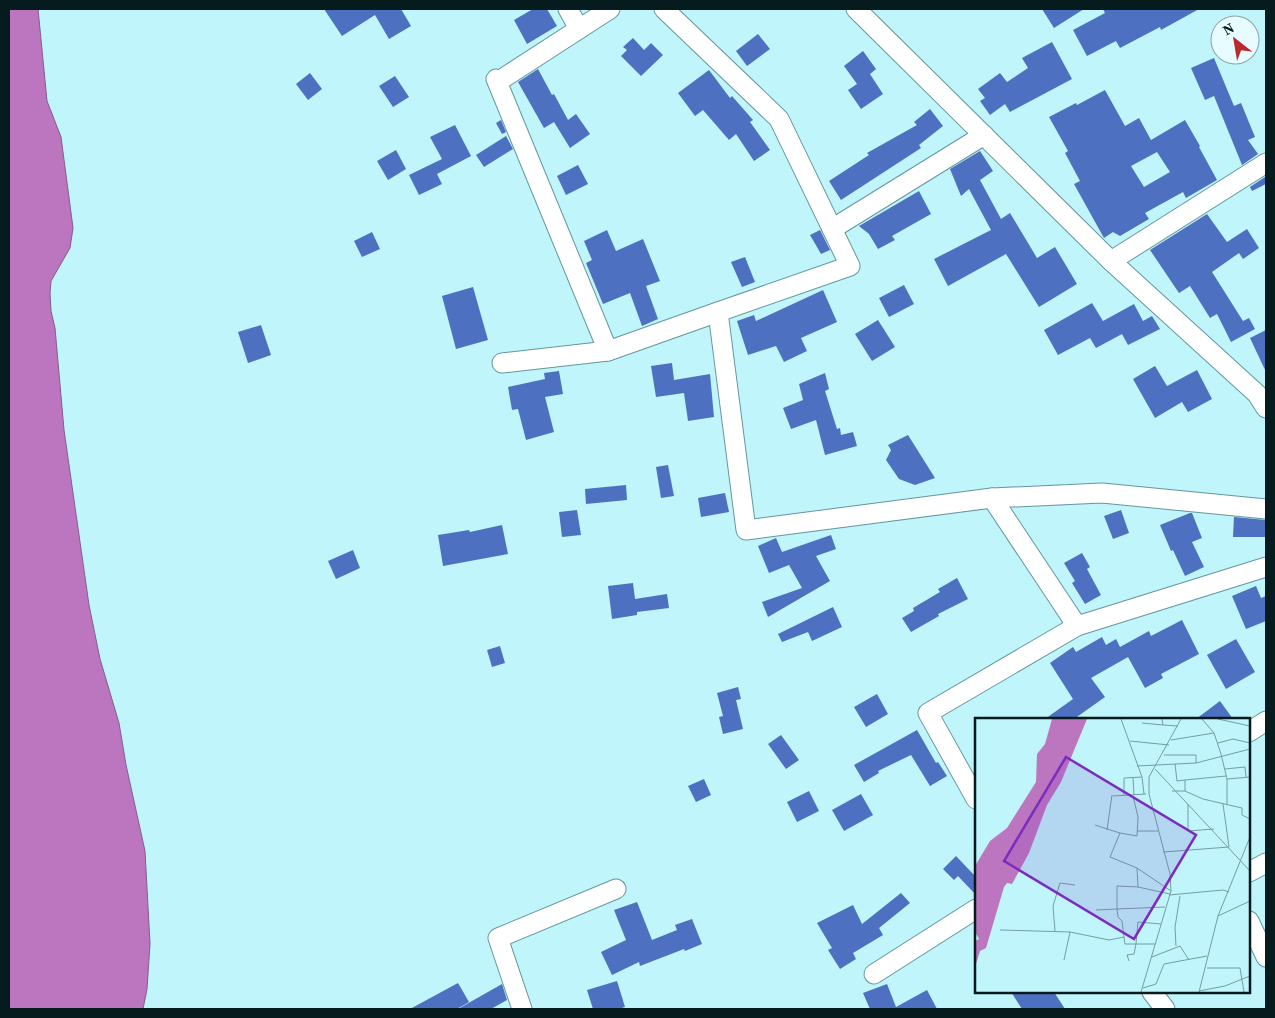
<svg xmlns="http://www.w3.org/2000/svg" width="1275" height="1018" font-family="'Source Serif 4',serif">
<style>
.water{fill:#bc76bf;stroke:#855b8e}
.building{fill:#4e70c0;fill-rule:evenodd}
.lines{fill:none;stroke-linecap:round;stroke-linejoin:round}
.minor-casing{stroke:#64979d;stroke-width:21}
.minor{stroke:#fff;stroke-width:19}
.inset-road{fill:none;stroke:#759ea2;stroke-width:1}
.view{fill:#7b2cbf;fill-opacity:0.15;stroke:#7b2cbf;stroke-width:2.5}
.inset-edge{fill:none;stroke:#061b1d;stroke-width:2.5}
</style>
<rect width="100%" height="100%" fill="#bff5fb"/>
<polygon class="water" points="9,9 38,9 47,101 61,137 73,228 70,248 51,281 50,293 51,311 55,328 64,430 89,605 100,659 119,723 126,765 145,851 150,944 147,989 143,1009 9,1009"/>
<g class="building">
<polygon points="324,9 401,9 411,26 389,39 375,15 342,36"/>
<polygon points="533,9 547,9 557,26 527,44 514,20"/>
<polygon points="1042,9 1084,9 1054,28"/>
<polygon points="1103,9 1199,9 1161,30 1160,27 1120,48 1116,41 1087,56 1073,30 1105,13"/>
<polygon points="758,34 770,49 747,66 736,51"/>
<polygon points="633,38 644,50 651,43 663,55 641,76 621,56 627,50 623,47"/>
<polygon points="1052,42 1072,79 1010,112 1005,104 990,115 980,101 985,98 978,89 1000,73 1007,82 1028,68 1022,58"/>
<polygon points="863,51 876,69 870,74 883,94 861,109 848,90 857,84 844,66"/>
<polygon points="1214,58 1234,106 1241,103 1255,137 1248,140 1258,154 1242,165 1214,96 1205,100 1191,68"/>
<polygon points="538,69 552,95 554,94 568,120 576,114 590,134 570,148 554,122 544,128 518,82"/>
<polygon points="709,70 730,98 732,96 753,120 750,122 770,150 754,161 736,134 729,140 703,110 695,116 678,93"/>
<polygon points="310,73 322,89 308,100 296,84"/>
<polygon points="395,76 409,97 393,107 379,86"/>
<path d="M1105,90l20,36 14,-8 12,22 34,-20 15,26 -1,1 18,33 -31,18 -3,-6 -38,21 4,6 -29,17 -7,-4 -9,6 -30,-54 6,-3 -15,-28 3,-2 -19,-34 27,-14 1,2zM1157,152l13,20 -26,15 -13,-21z"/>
<polygon points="930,109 943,126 919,145 921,148 841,200 829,181 869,155 867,153 917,125 914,122"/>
<polygon points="501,120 506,132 502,134 496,123"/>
<polygon points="455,125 471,156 437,174 442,184 419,195 409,175 442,159 430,137"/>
<polygon points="506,136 513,149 484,167 476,155"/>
<polygon points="396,150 406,169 388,180 377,161"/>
<polygon points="980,151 993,171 980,180 1001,219 1010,213 1037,258 1055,247 1077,284 1039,307 1006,254 948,286 934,259 991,230 969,189 961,196 950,169"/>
<polygon points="578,165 588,184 566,195 557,176"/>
<polygon points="1265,177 1266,184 1252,191 1250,187"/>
<polygon points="919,191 931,214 892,236 895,240 878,249 869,234 859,226"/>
<polygon points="1207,214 1227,242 1247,229 1259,248 1243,259 1239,253 1212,272 1243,321 1249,318 1255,329 1231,342 1217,314 1210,318 1190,286 1179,293 1150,250"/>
<polygon points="607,230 616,251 643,239 660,281 646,286 658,319 642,326 630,293 603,304 586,263 592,260 584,241"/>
<polygon points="820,230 830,250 821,254 810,235"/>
<polygon points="372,232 380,249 362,257 354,241"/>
<polygon points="745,257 755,282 742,287 731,262"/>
<polygon points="904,285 914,304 889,317 879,298"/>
<polygon points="473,287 488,340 456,349 442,296"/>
<polygon points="823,290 837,322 801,338 807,351 784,362 776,346 748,355 737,321 754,315 756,321"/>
<polygon points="1092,303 1103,321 1134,304 1143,321 1152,316 1160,329 1128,345 1122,334 1096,348 1090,338 1058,355 1044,330"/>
<polygon points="878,320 895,347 872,361 855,334"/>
<polygon points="261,325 271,355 248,363 238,332"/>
<polygon points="1266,330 1266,372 1250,338"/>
<polygon points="672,363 674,380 710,374 714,417 688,421 684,393 656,397 651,366"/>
<polygon points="1155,366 1167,386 1197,370 1212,399 1188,412 1182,402 1155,418 1133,379"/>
<polygon points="559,371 563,394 545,397 554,432 526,440 518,409 512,410 508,387 545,379 544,373"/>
<polygon points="825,373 829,389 825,391 837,429 840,428 841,435 853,432 857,446 825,455 816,420 791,429 783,408 803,400 799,384"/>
<polygon points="908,435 935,478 915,485 899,479 886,460 891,450 888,445"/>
<polygon points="668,465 674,496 661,498 656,467"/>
<polygon points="626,485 627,500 586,504 585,489"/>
<polygon points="725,493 729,512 701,517 698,498"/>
<polygon points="577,510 581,535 562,537 559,512"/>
<polygon points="1121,510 1129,533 1113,539 1104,516"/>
<polygon points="1190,513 1192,513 1202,538 1192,542 1204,567 1185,576 1173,550 1171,551 1160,525"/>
<polygon points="1234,517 1266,520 1266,537 1233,537"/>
<polygon points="502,525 508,554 443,566 438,535 469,530 470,532"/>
<polygon points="831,535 836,549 816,556 830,581 768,617 762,602 802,588 789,565 769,573 758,546 776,538 782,552"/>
<polygon points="353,550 360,568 336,579 328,561"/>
<polygon points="1082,553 1090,567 1087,569 1101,595 1085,604 1072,583 1075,581 1064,563"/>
<polygon points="957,578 968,599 938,614 939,616 911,632 902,618 914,611 913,608 940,592 938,589"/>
<polygon points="633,583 635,599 667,594 669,608 637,612 637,615 612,619 608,586"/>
<polygon points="1256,586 1261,598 1266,596 1266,621 1246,629 1232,596"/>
<polygon points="833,607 842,627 812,641 808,632 782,642 778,634"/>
<polygon points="1182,620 1199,654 1161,674 1163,678 1145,688 1128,657 1091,678 1105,697 1074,719 1045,719 1073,699 1050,663 1073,647 1076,652 1102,637 1106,645 1116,639 1120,647 1149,631 1151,636"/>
<polygon points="1236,639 1255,672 1226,689 1207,655"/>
<polygon points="500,646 505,663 492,667 487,650"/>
<polygon points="738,687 741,699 736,700 743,729 723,734 719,717 723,716 717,693"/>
<polygon points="877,694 888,714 866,727 854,707"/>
<polygon points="1220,701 1233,719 1196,719"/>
<polygon points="917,730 936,763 938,762 947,776 930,786 911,755 878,771 879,773 864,782 854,765"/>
<polygon points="781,735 799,760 786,769 768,744"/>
<polygon points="704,779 711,795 696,802 688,786"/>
<polygon points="809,791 819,811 797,822 787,802"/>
<polygon points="861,794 873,815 844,831 832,810"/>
<polygon points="956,856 976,877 976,895 958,876 954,880 943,869"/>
<polygon points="901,893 910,903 879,928 883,935 853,953 856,959 840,969 828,950 832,948 817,923 853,905 862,924"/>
<polygon points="637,902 652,940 677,930 675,925 692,919 702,944 685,951 684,949 640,966 639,962 612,975 601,952 626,940 614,910"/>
<polygon points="617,981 625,1007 618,1009 593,1009 587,990"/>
<polygon points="458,983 469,1002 457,1009 410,1009"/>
<polygon points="502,984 507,1000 491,1009 458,1009"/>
<polygon points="887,984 896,1007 927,990 937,1009 870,1009 863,993"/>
<polygon points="1011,992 1054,992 1065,1009 1022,1009"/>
</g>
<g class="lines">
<g class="minor-casing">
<g id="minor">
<polyline points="568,9 579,29"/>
<polyline points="664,9 779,119 850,266 718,312"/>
<polyline points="856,9 1111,261 1257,394 1266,408"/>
<polyline points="505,77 610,9"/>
<polyline points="496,79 608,351"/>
<polyline points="832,229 984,135"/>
<polyline points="1111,261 1266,163"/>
<polyline points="502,363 608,351 718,312 746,530 992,498 1077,626 1266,567"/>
<polyline points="992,498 1102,493 1266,509"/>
<polyline points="1249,732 1266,721"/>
<polyline points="976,799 928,713 1077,626"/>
<polyline points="1249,872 1266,863"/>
<polyline points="1249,921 1266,957"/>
<polyline points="874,974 976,909"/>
<polyline points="1152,992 1165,1009"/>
<polyline points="522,1009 498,938 616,889"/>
</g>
</g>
<use href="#minor" class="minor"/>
</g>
<g transform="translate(975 718)">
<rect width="275" height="275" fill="#bff5fb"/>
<path d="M77,1h35l-26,63 -14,23 -18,48 -17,31 -5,-1 -3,4 -18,61 -6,3 -5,16v-26l4,-2 -4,-7v-66l15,-25 17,-13 29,-46 1,-28 8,-10z" fill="#bc76bf"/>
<path class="inset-road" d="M146,1l21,58 2,17M187,1l1,6 15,1M227,1l12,14 7,21 6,25v26M243,1l32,7M167,5l21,2M196,22l43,-7M155,23l39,4M243,25l15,-4 17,4M189,37h32v8M200,46l2,17 8,-1M162,48l59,-3 54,-14M180,51l95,102M250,51l20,-2 1,10M158,60l1,17M252,61l23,-2M197,73h13l18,8 39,9v7l8,4M210,73v-11l41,-4M149,77v-17l18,-1M138,78l33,-2M213,86v27l26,-2M120,107l25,8 -10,24 27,11 1,19 32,7M132,112l5,-35M162,113h21M145,115l17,3 1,-19 -5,-21M188,134l66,-5 -6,-43M162,150l34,23M163,169l-21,-1v23l48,-2M194,177l54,-5 6,2M243,198l32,-15M25,212l70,2 39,8 15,-3 -2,-16 -4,-4 -1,-8 -21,1M80,213l-2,-25 7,-23 15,2M149,219l1,7h11l-2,10 -7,1 2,6M180,226h-19l2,-22 23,2M201,228l-1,-19 5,-31M177,239l28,-11 9,14M89,242l6,-28M232,250h33l4,24M168,270l13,-4 8,-20 43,-8M224,273l26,-5 25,-10M166,274l30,-101 -1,-17 -21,-80v-17l32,-58M224,274l19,-76 32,-79"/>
<path class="view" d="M91,39l130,78 -62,104 -130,-78z"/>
<rect width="275" height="275" class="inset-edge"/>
</g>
<rect width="1275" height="1018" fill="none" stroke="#061b1d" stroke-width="20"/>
<g transform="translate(1235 40) rotate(329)"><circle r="24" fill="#e7fcfe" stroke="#8da2a4"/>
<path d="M0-4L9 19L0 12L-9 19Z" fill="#ba2a2d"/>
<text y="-8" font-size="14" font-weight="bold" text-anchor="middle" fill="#061b1d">N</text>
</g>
</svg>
